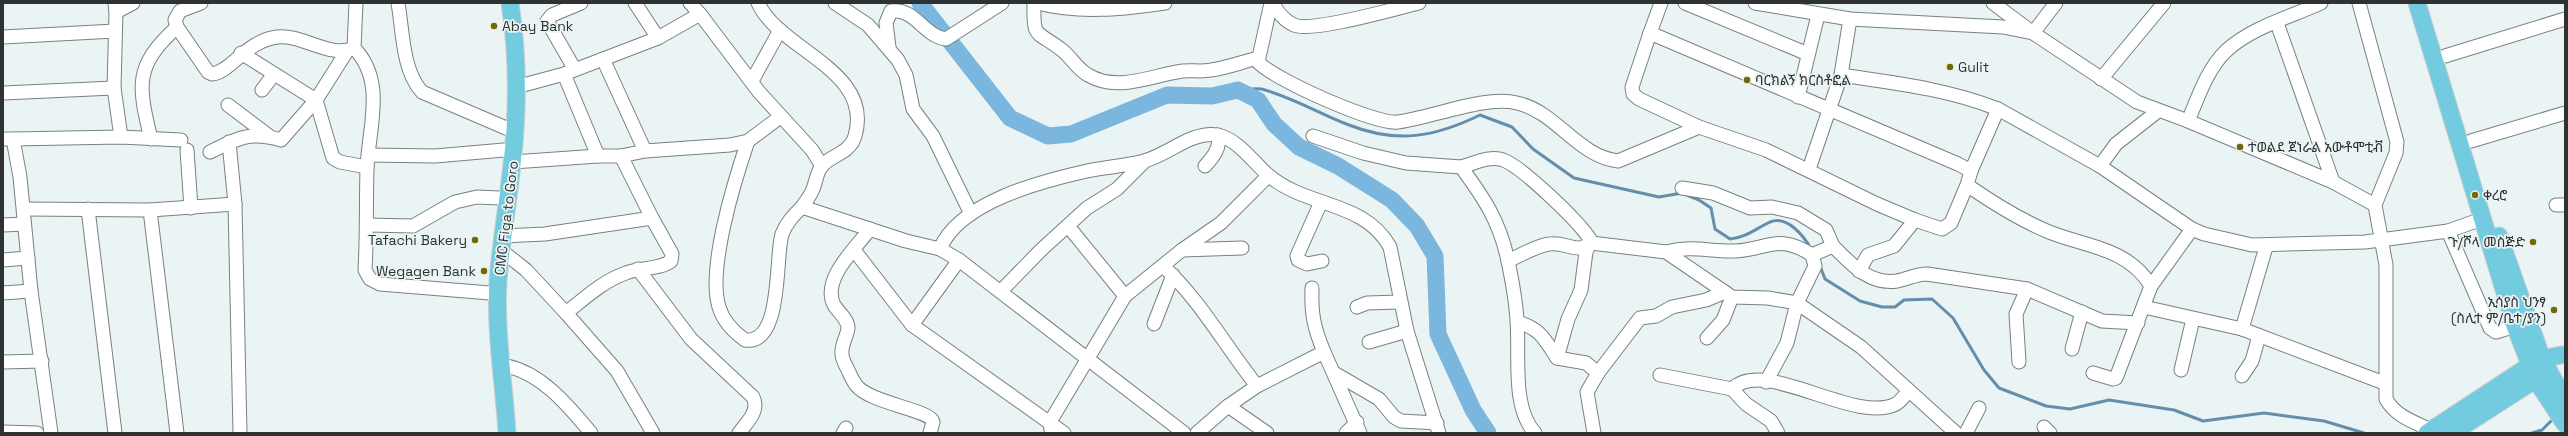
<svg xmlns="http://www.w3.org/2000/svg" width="2568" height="436" font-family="'Space Grotesk','Noto Sans Ethiopic',sans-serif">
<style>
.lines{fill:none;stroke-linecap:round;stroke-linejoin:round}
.stream{stroke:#648eab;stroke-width:3}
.river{stroke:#7ab6de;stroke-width:17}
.minor-casing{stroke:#788181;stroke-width:15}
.major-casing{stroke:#cdcece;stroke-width:19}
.minor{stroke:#fff;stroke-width:13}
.major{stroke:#72cbdf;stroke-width:17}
.poi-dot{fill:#716a03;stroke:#ebf4f4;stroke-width:1.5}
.labels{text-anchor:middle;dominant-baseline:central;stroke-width:3.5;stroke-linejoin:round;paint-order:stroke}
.poi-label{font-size:14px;fill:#2f3233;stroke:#ebf4f4;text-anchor:start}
.street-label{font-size:14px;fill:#2f3233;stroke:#ebf4f4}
</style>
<rect width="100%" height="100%" fill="#ebf4f4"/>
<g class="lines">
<g class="stream">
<path d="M1238,90c8,0 20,-3 27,0 31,9 55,24 84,35 48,19 86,12 131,-10l32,12 21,22 41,29 85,19 23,-4 17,7 12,8 4,21 15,10c17,-2 25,-10 40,-17 17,-7 34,14 41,27"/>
<polyline points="1820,266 1825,279 1860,301 1882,307 1895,307 1904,300 1932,299 1953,318 1984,370 1999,388 2046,406 2070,409 2109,400 2174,410 2203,421 2264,413 2324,421 2364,433"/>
<polyline points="2532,433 2542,430 2555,417"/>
</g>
<polyline class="river" points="920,3 1010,118 1048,136 1071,134 1167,95 1212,96 1238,90 1258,100 1274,124 1299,147 1338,166 1392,200 1417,226 1435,256 1438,334 1473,410 1488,433"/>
<g class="minor-casing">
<g id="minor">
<path d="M201,3l-21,8 -5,9 2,7 31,45 4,2c19,-2 34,-33 65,-37 26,-3 53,22 77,11"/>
<path d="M356,3l-2,45c33,34 14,81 13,121 -1,33 0,67 -2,101l5,9 10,5 110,9"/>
<path d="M398,3c5,28 4,67 24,89l84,36"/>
<polyline points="635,3 658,38"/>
<polyline points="690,3 700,14"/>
<path d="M758,3c22,48 116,67 97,133 -5,18 -25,19 -33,30 -5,5 -6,16 -9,23 -2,6 -7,12 -11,18l104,34 34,8 19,11 225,173"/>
<polyline points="835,3 868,25 898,60 906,75 913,109 933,136 971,214"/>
<path d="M1034,3c-1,37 2,27 28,47 10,8 15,19 26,25 30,18 64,0 95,-4 9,-1 19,1 28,-1 15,-2 31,-8 47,-12"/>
<path d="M1038,3c41,11 86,6 127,0"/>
<path d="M1271,3l-13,59c15,17 118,63 140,60 34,-4 86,-27 119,-19 40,9 60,53 101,58l81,-34"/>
<path d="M1273,3c4,9 12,18 21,22 18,8 103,-17 125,-22"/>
<polyline points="1685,3 1808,54"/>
<polyline points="1755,3 1850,19 2003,27 2033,33 1993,3"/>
<polyline points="2056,3 2033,33 2137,102 2188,121"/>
<path d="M2359,3l38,139 -1,11 -21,52 11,60v134c9,17 28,23 45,31"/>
<polyline points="115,4 116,12 133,3"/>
<polyline points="116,12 114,88 121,137"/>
<path d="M2277,23l56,159 -145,-61c10,-23 19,-52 38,-70 24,-23 64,-34 95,-48"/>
<polyline points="1650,33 1661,3"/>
<polyline points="3,37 115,31"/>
<path d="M889,47l-3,-24 5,-12c25,-3 32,25 55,28l56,-36"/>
<polyline points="241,53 316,100 333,158 340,162 367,167"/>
<polyline points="2445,56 2565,19"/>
<polyline points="603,59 645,151"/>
<polyline points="574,68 547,21 552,15 581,3"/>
<polyline points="1841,75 1850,19"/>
<polyline points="2101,79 2164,3"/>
<polyline points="752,81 780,30"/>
<polyline points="516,87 564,74 658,38 700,14 759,92 812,150 822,166"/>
<polyline points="262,90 274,74"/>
<polyline points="3,93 114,88"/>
<polyline points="1798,97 1818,15"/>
<polyline points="228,105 269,136"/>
<polyline points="2158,111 2116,144 2100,166 2192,229 2204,234 2252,245 2365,242 2448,231 2482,219"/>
<path d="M1313,136l50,17 43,10 55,4c23,31 39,55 47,94 4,19 8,40 9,60 3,33 -6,86 18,112"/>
<polyline points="3,139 13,139 20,177 31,291 51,433"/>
<polyline points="13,139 121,137 181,140"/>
<path d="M151,139c-13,-54 -17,-73 26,-112"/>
<path d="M748,141c-13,38 -41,128 -29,166 4,14 15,25 26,33 38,5 30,-83 37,-106 4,-11 12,-19 20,-27"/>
<polyline points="2471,141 2565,113"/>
<polyline points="229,142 235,204 240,433"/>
<polyline points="187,150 191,208"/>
<path d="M210,152c27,-14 40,-21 71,-12l35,-40 31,-49"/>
<polyline points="369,155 435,156 504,150"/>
<polyline points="598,156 621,156 645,151 730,145 748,141 780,117"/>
<polyline points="513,162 598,156 564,74"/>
<path d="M1205,166c8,-9 16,-18 13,-31"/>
<path d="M1461,167c12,-3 29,-12 42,-7 18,6 78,63 88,81l-5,11 -5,38 -13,29 -11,39"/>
<path d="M1809,169l32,-94c53,8 107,14 157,34l102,57"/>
<polyline points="1971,171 1998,109"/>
<polyline points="2333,182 2375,205"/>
<path d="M1967,185l-16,38 -9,6 -27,-9 -38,-16 -111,-54 -67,-23 -60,-28 -6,-5 -1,-7 18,-54 308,131 13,7 -4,14c26,18 53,35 82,47 38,15 79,16 102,54l-35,92 -3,1 -20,-6"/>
<polyline points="1682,188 1713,193 1750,208 1772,207 1798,213 1826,230 1833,246"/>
<polyline points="1321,202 1297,256 1298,260 1307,264 1322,261"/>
<polyline points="2556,205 2565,205"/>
<polyline points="24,209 150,210 235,204"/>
<polyline points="88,209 115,433"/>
<polyline points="150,210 177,433"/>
<path d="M652,218l20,36 -1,7c-12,9 -31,6 -45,12 -23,8 -41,25 -60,40l51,58 36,62"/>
<polyline points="3,225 24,224"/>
<polyline points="368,225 413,226 455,202 477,197 499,198"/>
<polyline points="1068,226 1125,296 1182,250 1221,223 1268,176"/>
<path d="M870,229c-14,19 -49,50 -36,76 4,7 14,14 14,23 -1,9 -7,16 -6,26 0,5 3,10 5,14 3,6 5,12 9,17 13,18 75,25 77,37l-3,11"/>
<polyline points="2448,231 2490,328 2496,332 2515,326"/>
<polyline points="503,236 545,234 652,218 621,156"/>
<path d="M940,249c19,-47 102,-68 147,-78 19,-4 39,-5 57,-10 24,-6 47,-30 73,-26 21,4 36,27 51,40 38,33 96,25 122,72l17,84 32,102"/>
<polyline points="854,250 912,325"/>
<polyline points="1182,250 1242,248"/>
<polyline points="502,251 526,270 566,313"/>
<path d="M1666,252c28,-7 42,0 70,-1 32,-2 43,-18 76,4l3,11 -18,37 -10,40 -21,39"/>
<path d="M1812,255l21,-9c18,18 36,39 64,35 11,-2 19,-7 30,-7l100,15 75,32 36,2"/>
<polyline points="3,260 28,258"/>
<polyline points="959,260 912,325 1064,433"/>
<path d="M1508,261c13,-6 28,-15 41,-17 16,-3 28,11 42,-1l75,9 66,45 36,1 29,5 64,44 95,86"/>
<path d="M1163,266c38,35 62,80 94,120"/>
<path d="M638,269l53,70 62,58c7,14 -6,25 -14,36"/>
<polyline points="1859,271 1868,255 1894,246 1915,220"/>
<polyline points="2151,286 2192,229"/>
<path d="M1312,288c-1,26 2,40 12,64"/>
<polyline points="1001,291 1041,250 1087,208 1117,189 1145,161"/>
<polyline points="3,293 31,291"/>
<polyline points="1357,307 1367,303 1400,302"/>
<polyline points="2144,307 2242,329 2384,383"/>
<path d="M1518,322c22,7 26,16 39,36l29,5 12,10 -11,19 7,41"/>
<polyline points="1154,324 1173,275"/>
<polyline points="2242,329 2266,247"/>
<polyline points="1707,338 1723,320 1732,297"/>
<polyline points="1369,342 1407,331"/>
<polyline points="2072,349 2082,312"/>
<polyline points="3,362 42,361"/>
<polyline points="2019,362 2016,314 2027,289"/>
<path d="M501,365c38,5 67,40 90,68"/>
<polyline points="2181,370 2193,319"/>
<polyline points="1598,373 1640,318 1656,316 1672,307 1706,300 1725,292"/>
<polyline points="1336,374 1379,399 1394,417 1401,421 1437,423"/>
<polyline points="1660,375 1732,389 1746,404 1771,421 1778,433"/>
<polyline points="2242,376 2252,361 2259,336"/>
<path d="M1732,389c32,-33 122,36 164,15 5,-3 9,-9 13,-13"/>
<polyline points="1228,406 1257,386 1324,352 1360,433"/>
<polyline points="2044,427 2050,433"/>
<polyline points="1051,430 1050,422 1125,296"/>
<polyline points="3,432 37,433"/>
<polyline points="843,433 846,428"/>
<polyline points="1197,433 1228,406 1267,433"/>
<polyline points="1346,433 1357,422"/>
<polyline points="1966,433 1979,408"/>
</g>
</g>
<g class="major-casing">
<g id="major">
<polyline points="2417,3 2515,326 2536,380 2565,424"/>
<polyline points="2499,236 2542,359 2565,400"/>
<path d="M507,433c-3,-50 -12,-101 -9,-152 3,-39 10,-78 14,-117 6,-53 6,-109 -2,-161"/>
<polyline points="2427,433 2529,366 2542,359 2561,355"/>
<polyline points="2452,433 2544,374"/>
</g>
</g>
<use href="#minor" class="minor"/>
<use href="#major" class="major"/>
</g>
<g class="poi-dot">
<circle cx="494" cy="26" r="4"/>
<circle cx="1950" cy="67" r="4"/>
<circle cx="1747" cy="80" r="4"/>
<circle cx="2240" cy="147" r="4"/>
<circle cx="2475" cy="195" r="4"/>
<circle cx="475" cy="240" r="4"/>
<circle cx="2533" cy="242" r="4"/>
<circle cx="484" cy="271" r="4"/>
<circle cx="2554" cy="310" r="4"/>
</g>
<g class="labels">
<g class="poi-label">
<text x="502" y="26">Abay Bank</text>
<text x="1958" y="67">Gulit</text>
<text x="1755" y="80">ባርክልኝ ክርስቶፎል</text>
<text x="2248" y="147">ተወልደ ጀነራል አውቶሞቲቭ</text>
<text x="2483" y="195">ቀረሮ</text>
<text x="467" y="240" text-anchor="end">Tafachi Bakery</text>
<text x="2525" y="242" text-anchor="end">ጉ/ሾላ መስጅድ</text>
<text x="476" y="271" text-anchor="end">Wegagen Bank</text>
<text x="2546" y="302" text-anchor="end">ኢሳያስ ህንፃ<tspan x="2546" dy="16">(ስሊተ ም/ቤተ/ያን)</tspan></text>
</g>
<g class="street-label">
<text transform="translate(506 218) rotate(-83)">CMC Figa to Goro</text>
</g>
</g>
<rect width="2568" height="436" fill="none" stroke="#2f3233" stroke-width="8"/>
</svg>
